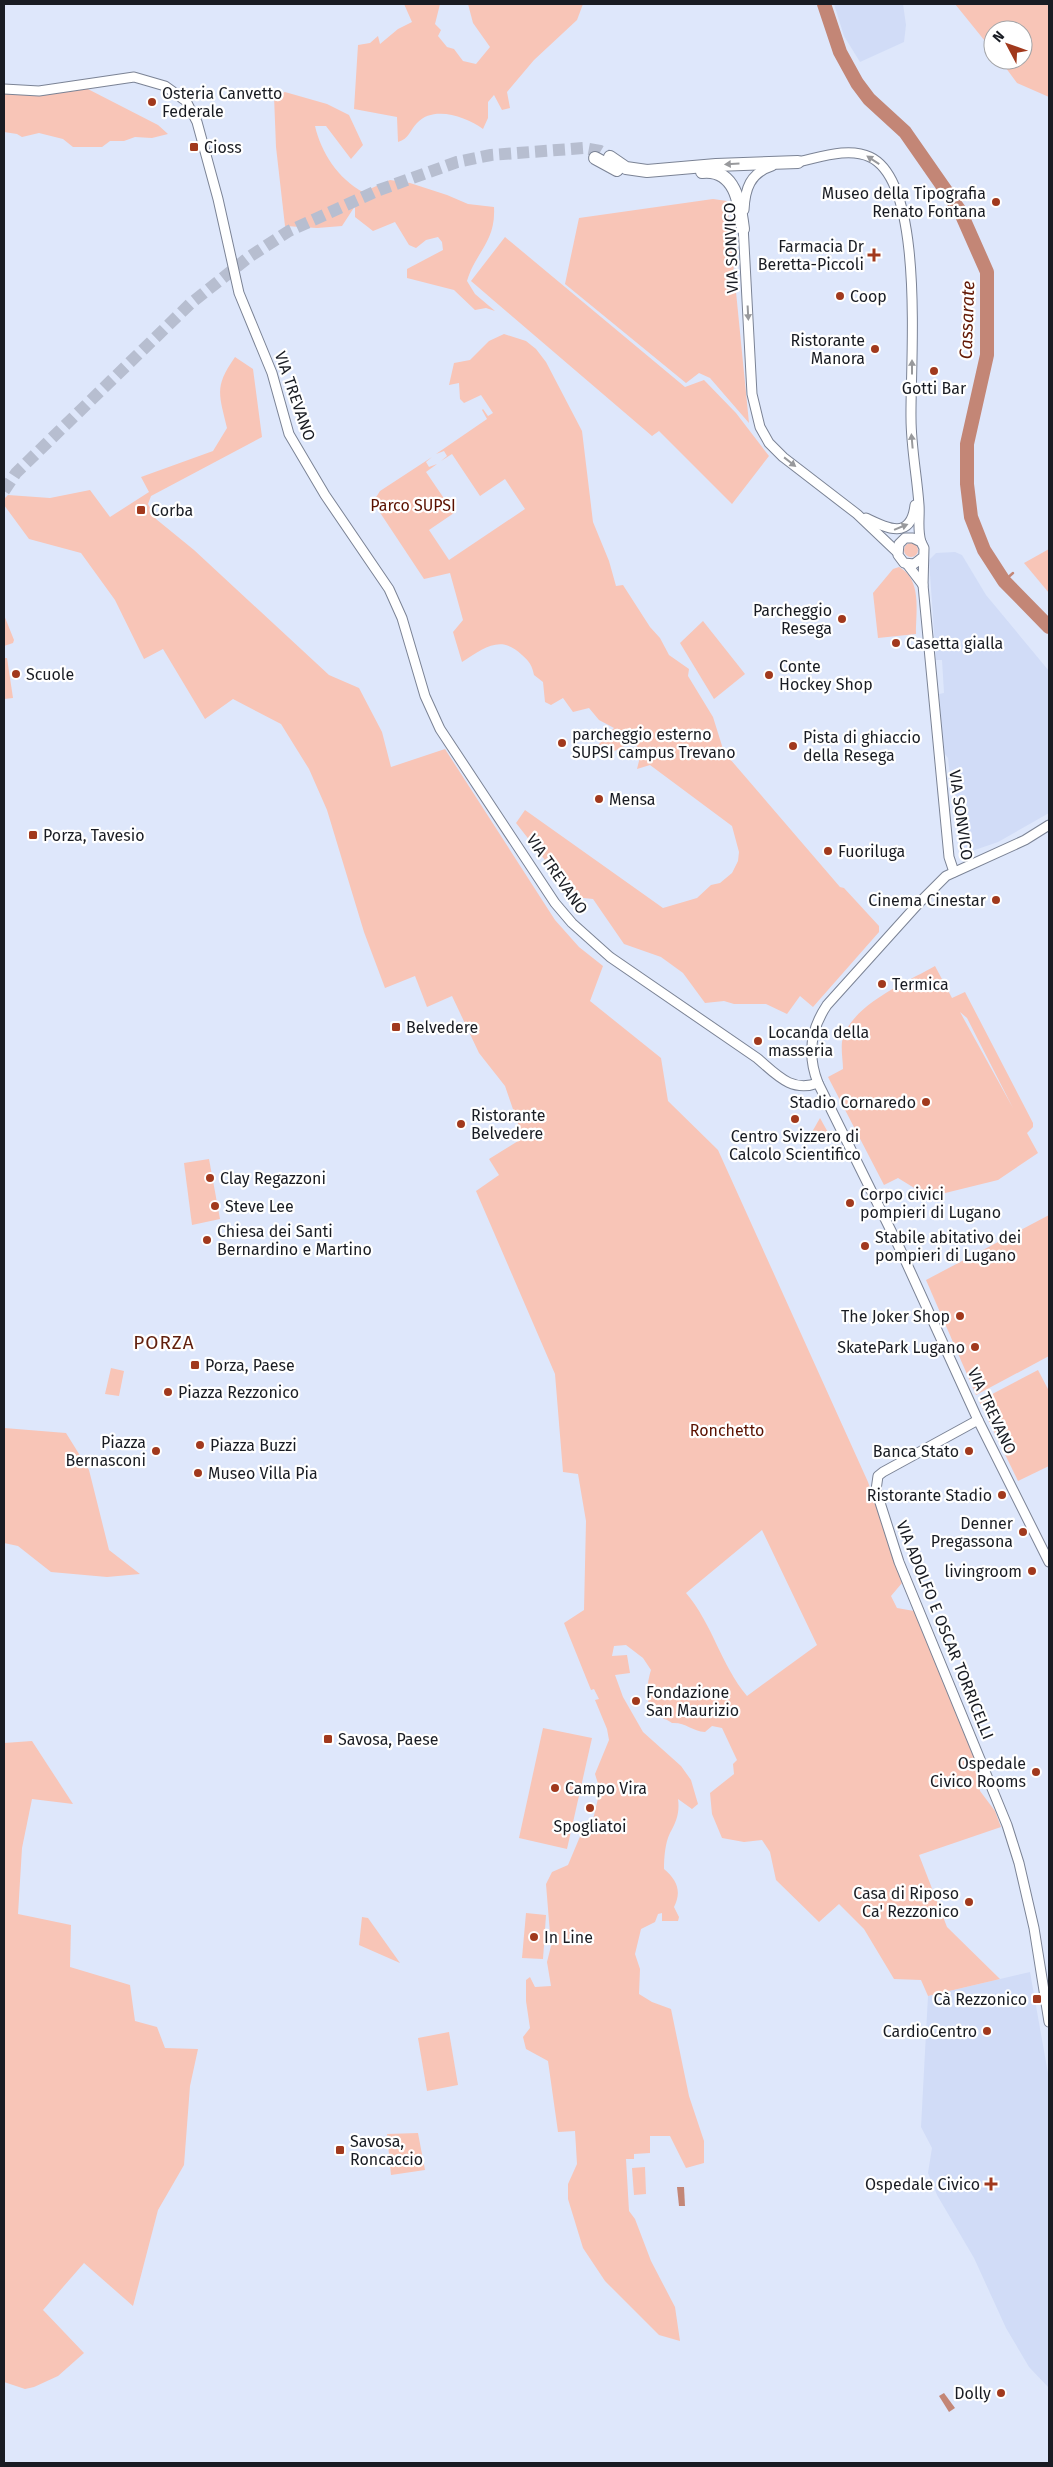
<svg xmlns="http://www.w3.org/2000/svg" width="1053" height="2467" font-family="'Fira Sans',sans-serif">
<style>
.built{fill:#d1dcf7}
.green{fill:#f8c5b7;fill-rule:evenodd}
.water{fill:#c38676}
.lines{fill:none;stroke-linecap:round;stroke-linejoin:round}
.stream{stroke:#c38676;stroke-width:2.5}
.river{stroke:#c38676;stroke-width:14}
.highway-tunnel{stroke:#b7bed0;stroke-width:12;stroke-dasharray:12 6;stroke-linecap:butt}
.secondary-casing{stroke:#7b8395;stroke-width:11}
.highway-casing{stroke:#7b8395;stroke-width:14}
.secondary{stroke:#fff;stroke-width:9}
.highway{stroke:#fff;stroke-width:12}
.oneway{fill:#98999c}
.poi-dot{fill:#a1391d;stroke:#fff;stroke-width:2}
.labels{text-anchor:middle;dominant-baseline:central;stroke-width:4.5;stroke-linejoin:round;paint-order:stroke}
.poi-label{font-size:16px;fill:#191c23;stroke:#fff;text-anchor:start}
.street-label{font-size:16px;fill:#191c23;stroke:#fff}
.park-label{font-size:16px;fill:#5b1100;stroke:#fff}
.water-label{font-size:18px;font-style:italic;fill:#641a06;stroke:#fff}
.quarter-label{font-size:19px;letter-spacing:1px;fill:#611f0d;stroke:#fff}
</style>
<rect width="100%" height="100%" fill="#dee7fb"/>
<g class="built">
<polygon points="834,4 903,4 906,25 904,42 860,62 844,36"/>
<polygon points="955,552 962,555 986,595 1049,671 1049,813 998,842 969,852 962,849 957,834 948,758 944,753 939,694 944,693 943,676 942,660 936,660 929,560 936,553"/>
<polygon points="1030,1972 1049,2079 1049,2388 1029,2367 1006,2328 974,2258 937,2195 928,2173 932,2148 921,2127 928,1996"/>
</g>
<g class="green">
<path d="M404,4h36l-5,20 6,6 -3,6 9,11 7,2 9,12 13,3 14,-17 -17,-24 -5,-19h115l-6,16 -43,40 -27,32 3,16 -8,2 -8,-15 -6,7v16l-5,11c-17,-12 -49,-24 -66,-6 -7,7 -8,16 -19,19l-1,-25 -43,-8 4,-64 12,-2 8,-7 2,8 18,-15 14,-7z"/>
<polygon points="955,4 1049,4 1049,97 1017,83 1000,60 1023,60 1023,30 993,30 993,51"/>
<polygon points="80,85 158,125 168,134 152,138 135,137 124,141 110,141 102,147 73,147 63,139 39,133 22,137 17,134 4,132 4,89"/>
<path d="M285,92l42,12 22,11 14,30 -12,14 -25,-33h-11c6,26 23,53 48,66l27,-12 20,3 37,12 21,9 26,3c2,35 -18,44 -27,74l8,13 20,17 -9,-3 -11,2 -21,-20 -47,-12v-9l36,-19 -1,-8 -4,-5 -12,3 -10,8 -7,-3 -14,-23 -22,9 -18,-14v-11l-13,20 -25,2 -32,-2 -9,-79 -2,-51z"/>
<polygon points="713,199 727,201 749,423 710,378 699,373 686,383 565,284 579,218"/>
<polygon points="505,237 685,387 704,380 736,413 769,456 732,504 659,431 652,436 471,281"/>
<path d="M504,334l22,7 10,8 10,13 36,69 11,91 16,39 7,25 7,-1 27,42 10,11 9,17 20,14 -1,7 25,41 10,32 7,10 110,128 4,1 35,38v6l-66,75 -13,-11 -13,18 -21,-10h-32l-10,-3 -19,2 -22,-30 -22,-16 -37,-13 -31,-45 -19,-2 -58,-74 9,-13 138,98 34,-10 14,-13 9,-2 12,-10 6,-12 1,-9 -7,-26 -82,-61 -13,4 3,-12 -5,-17 -24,13 -13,-8 16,-17 -15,-8 -10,-12 -16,4 -10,-14 -12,7 -6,-3 -2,-20 -9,-7c-2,-9 -4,-13 -12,-20 -21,-21 -38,-7 -60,7l-9,-30 10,-12 -13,-47 -26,6 -51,-77 7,-11 52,-34 -6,5 3,5 8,-3 -11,8 28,41 -25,17 20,30 76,-51 -20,-30 -25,17 -28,-42 -11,7 6,-5 -3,-5 -8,3 51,-35 -5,-9 1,-1 5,7 5,-3 -12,-18 -17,8 -4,-4 -1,-16 -10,2 5,-22 16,-3 19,-19z"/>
<path d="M235,357l18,12 9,68 -111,59 -3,8 8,15 38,31 135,125 30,13 23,44 9,35 54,-18 110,171 24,27 24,19 -13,35 71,57 7,43 50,49 150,332 34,101 -11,13 6,12 17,3 61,149 5,31 15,20 6,16 -82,28 28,72 53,52 -72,17 -7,-16 -27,-1 -30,-50 -25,-25 -20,18 -43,-42 -6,-28 -8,-12 -18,2 -22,-4 -10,-24 -2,-21 24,-19 -1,-10 4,-4 -15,-32 -10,-2 -7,6c-13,-1 -20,-10 -33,-9 -5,-4 -9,-4 -14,-7 -15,-9 -11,-33 -7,-46l-8,-12 -17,-13 -12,1 -2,10 15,-1 3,18 -15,2 8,22 20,35 38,34 10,14 7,24 -6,5 -14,-10c2,14 -2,23 -8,34 -5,10 -6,25 -6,36 13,11 18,22 10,38l5,10 -1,4h-16v-8l-4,1 -3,8 -14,7 -6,25 5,15 -1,25 13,8 19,7 18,87 15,45v22l-18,5 -16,-32h-20v17l-16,1v5h-8l3,52 6,8 16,42 24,46 5,34 -21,-6 -54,-54 -22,-33 -15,-49v-15l9,-20 -2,-33 -17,1 -10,-71 -22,-12 -3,-12 7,-9 -4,-27v-21l4,-3 5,10 16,-1 -4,-24 4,-16 -5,-62 6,-12 16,-7 16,-38 7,1 9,-38 -5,-16 14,-34 -2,-11 -12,-29 4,-1 -5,-10 -3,1 -27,-67 20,-13 2,-89 -8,-47 -15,-2 -8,-98 -79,-183 23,-16 -10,-16 34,-21 -18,-52 -26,-33 -27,-57 -25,11 -12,-31 -30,12 -21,-56 -37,-122 -18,-41 -28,-45 -48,-25 -28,20 -42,-70 -19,10 -29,-59 -34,-47 -52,-14 -25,-34v-6l4,-4 42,3 40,-8 20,27 39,-25 -8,-15 72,-26 14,-23c-8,-34 -13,-41 8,-71zM762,1530l55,115 -70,51c-26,-31 -35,-73 -61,-103z"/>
<circle cx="911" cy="550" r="7"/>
<polygon points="1049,549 1049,593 1024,563"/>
<path d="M899,567c23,12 17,44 17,67l-38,4 -5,-45 20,-24z"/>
<polygon points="4,615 14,640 13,643 4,646"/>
<polygon points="703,621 745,674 714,699 680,643"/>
<polygon points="4,658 7,658 13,698 4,699"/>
<path d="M935,966l17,32 13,-6 68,131v4l-6,6 11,20 -40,27 -69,17 -31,-19 -14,7 -56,-108 15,-8c0,-8 -2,-18 -1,-27 7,-36 63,-59 93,-76zM960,1012l7,6 46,90z"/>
<polygon points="820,1118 830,1136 827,1142 808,1139"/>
<polygon points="209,1159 220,1219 192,1225 184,1163"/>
<polygon points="1049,1215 1049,1356 976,1395 926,1280"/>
<polygon points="111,1368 124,1371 119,1396 105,1394"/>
<polygon points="1038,1370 1049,1391 1049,1466 1018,1481 979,1401"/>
<polygon points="4,1428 66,1433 89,1470 109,1550 140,1574 107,1577 51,1572 18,1546 4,1543"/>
<polygon points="543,1728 592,1738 567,1849 519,1838"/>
<polygon points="32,1741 73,1804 32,1799 22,1848 18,1914 71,1925 70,1967 130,1985 135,2021 157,2027 165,2048 198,2049 190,2086 184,2165 158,2210 133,2306 84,2263 43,2310 84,2353 58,2376 34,2387 25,2389 4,2382 4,1743"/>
<polygon points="526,1913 546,1915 543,1959 522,1958"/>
<polygon points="362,1917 368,1918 400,1963 359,1945"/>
<polygon points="449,2032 458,2085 427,2091 418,2038"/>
<polygon points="418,2133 425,2170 391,2175 387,2134"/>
<polygon points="645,2167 646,2194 634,2195 632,2168"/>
</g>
<g class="water">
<polygon points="677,2187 684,2187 685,2206 679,2206"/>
<polygon points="944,2393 955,2408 949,2412 939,2396"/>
</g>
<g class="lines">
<polyline class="stream" points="1004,581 1013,573"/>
<polyline class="river" points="824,4 840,52 857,83 869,99 905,132 960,211 987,272 987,355 967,444 967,484 971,517 984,550 1004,581 1049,627"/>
<polyline class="highway-tunnel" points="4,491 16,473 190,304 249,257 289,231 379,190 457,162 491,155 584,148 600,151 610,157"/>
<g class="secondary-casing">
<g id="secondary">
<path d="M4,89l35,2 95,-14 31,9 21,15 11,21 21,77 21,94 33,80 17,61 36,61 64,94 13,29 23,78 15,33 115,174 17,20 38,34 147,101c19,16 34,35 61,25"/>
<path d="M792,163c24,-4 55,-17 78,-6 56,26 40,207 41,261 0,29 6,58 8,87 1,12 -2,24 2,37"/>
<path d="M744,210c1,-21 6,-37 28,-44"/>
<polyline points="743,225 752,394 760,427 769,443 783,457 857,514 897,552"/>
<path d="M866,518c22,11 45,22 49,-13"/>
<polyline points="923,557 914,564 904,563 898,555 899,544 905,538 913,538 921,542 924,548 923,585 949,857 954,872"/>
<polyline points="907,564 923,585"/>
<path d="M1049,825l-24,15 -79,36 -28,28 -91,101c-17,25 -20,50 -9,78l83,168 77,169 71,142"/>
<polyline points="978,1420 883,1472 878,1476 876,1490 899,1562 1007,1825 1019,1863 1034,1928 1049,2022"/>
</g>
</g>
<g class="highway-casing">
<g id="highway">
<polyline points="610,157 626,168 647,171 716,165 798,162"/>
<polyline points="595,158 617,170"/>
<path d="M702,172c34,-4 38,33 41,57"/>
</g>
</g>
<use href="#secondary" class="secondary"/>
<use href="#highway" class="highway"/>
</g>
<defs><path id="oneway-solid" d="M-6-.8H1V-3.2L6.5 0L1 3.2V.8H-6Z" transform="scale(1.25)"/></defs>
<g class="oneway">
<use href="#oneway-solid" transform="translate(873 160) rotate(-147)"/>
<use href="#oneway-solid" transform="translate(732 164) rotate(177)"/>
<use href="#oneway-solid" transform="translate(748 313) rotate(87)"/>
<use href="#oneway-solid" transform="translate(912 367) rotate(-90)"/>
<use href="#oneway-solid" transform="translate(912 441) rotate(-95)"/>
<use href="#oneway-solid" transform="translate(790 462) rotate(38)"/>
<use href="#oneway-solid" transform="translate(901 527) rotate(-22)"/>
</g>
<g class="poi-dot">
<circle cx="152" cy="102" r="5"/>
<rect x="189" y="142" width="10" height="10" rx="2.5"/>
<circle cx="996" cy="202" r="5"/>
<path d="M871.5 247.5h5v5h5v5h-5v5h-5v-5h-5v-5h5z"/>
<circle cx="840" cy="296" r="5"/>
<circle cx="875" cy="349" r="5"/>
<circle cx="934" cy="371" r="5"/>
<rect x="136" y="505" width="10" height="10" rx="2.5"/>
<circle cx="842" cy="619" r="5"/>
<circle cx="896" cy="643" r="5"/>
<circle cx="16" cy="674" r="5"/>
<circle cx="769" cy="675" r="5"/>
<circle cx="562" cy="743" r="5"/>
<circle cx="793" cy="746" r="5"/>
<circle cx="599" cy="799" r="5"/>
<rect x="28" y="830" width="10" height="10" rx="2.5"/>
<circle cx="828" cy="851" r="5"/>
<circle cx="996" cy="900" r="5"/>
<circle cx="882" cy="984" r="5"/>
<rect x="391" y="1022" width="10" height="10" rx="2.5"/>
<circle cx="758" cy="1041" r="5"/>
<circle cx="926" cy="1102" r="5"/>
<circle cx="795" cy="1119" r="5"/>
<circle cx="461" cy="1124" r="5"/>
<circle cx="210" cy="1178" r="5"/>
<circle cx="850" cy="1203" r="5"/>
<circle cx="215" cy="1206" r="5"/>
<circle cx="207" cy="1240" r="5"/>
<circle cx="865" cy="1246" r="5"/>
<circle cx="960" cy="1316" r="5"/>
<circle cx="975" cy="1347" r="5"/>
<rect x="190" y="1360" width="10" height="10" rx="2.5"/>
<circle cx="168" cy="1392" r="5"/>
<circle cx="200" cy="1445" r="5"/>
<circle cx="156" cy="1451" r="5"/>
<circle cx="969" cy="1451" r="5"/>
<circle cx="198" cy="1473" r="5"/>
<circle cx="1002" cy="1495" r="5"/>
<circle cx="1023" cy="1532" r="5"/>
<circle cx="1032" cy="1571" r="5"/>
<circle cx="636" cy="1701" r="5"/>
<rect x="323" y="1734" width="10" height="10" rx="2.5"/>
<circle cx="1036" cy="1772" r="5"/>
<circle cx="555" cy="1788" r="5"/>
<circle cx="590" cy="1808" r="5"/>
<circle cx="969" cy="1902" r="5"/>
<circle cx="534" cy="1937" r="5"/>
<rect x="1032" y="1994" width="10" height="10" rx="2.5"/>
<circle cx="987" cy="2031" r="5"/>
<rect x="335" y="2145" width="10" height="10" rx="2.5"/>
<path d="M988.5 2176.5h5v5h5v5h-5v5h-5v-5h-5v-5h5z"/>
<circle cx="1001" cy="2393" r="5"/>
</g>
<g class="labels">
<g class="poi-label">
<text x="162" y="93">Osteria Canvetto<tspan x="162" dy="18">Federale</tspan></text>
<text x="204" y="147">Cioss</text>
<text x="986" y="193" text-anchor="end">Museo della Tipografia<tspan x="986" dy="18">Renato Fontana</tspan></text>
<text x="864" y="246" text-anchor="end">Farmacia Dr<tspan x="864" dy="18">Beretta-Piccoli</tspan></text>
<text x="850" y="296">Coop</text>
<text x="865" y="340" text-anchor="end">Ristorante<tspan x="865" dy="18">Manora</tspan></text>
<text x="934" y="388" text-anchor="middle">Gotti Bar</text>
<text x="151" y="510">Corba</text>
<text x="832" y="610" text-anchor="end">Parcheggio<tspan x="832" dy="18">Resega</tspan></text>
<text x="906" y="643">Casetta gialla</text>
<text x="779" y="666">Conte<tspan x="779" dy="18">Hockey Shop</tspan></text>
<text x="26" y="674">Scuole</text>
<text x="572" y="734">parcheggio esterno<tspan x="572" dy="18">SUPSI campus Trevano</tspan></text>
<text x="803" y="737">Pista di ghiaccio<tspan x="803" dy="18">della Resega</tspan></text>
<text x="609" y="799">Mensa</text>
<text x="43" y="835">Porza, Tavesio</text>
<text x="838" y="851">Fuoriluga</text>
<text x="986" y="900" text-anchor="end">Cinema Cinestar</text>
<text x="892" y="984">Termica</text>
<text x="406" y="1027">Belvedere</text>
<text x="768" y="1032">Locanda della<tspan x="768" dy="18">masseria</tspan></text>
<text x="916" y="1102" text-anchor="end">Stadio Cornaredo</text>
<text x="471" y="1115">Ristorante<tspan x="471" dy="18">Belvedere</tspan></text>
<text x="795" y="1136" text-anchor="middle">Centro Svizzero di<tspan x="795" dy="18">Calcolo Scientifico</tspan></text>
<text x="220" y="1178">Clay Regazzoni</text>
<text x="860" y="1194">Corpo civici<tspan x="860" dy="18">pompieri di Lugano</tspan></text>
<text x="225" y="1206">Steve Lee</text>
<text x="217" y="1231">Chiesa dei Santi<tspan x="217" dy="18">Bernardino e Martino</tspan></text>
<text x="875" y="1237">Stabile abitativo dei<tspan x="875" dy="18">pompieri di Lugano</tspan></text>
<text x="950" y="1316" text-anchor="end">The Joker Shop</text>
<text x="965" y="1347" text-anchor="end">SkatePark Lugano</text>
<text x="205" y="1365">Porza, Paese</text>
<text x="178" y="1392">Piazza Rezzonico</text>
<text x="146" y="1442" text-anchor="end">Piazza<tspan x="146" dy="18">Bernasconi</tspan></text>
<text x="210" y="1445">Piazza Buzzi</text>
<text x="959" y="1451" text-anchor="end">Banca Stato</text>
<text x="208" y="1473">Museo Villa Pia</text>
<text x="992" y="1495" text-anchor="end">Ristorante Stadio</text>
<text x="1013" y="1523" text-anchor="end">Denner<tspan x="1013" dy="18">Pregassona</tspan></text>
<text x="1022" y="1571" text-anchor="end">livingroom</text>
<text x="646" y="1692">Fondazione<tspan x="646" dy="18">San Maurizio</tspan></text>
<text x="338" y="1739">Savosa, Paese</text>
<text x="1026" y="1763" text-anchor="end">Ospedale<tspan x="1026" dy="18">Civico Rooms</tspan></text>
<text x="565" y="1788">Campo Vira</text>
<text x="590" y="1826" text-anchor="middle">Spogliatoi</text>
<text x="959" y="1893" text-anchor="end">Casa di Riposo<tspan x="959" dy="18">Ca' Rezzonico</tspan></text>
<text x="544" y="1937">In Line</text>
<text x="1027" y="1999" text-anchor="end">Cà Rezzonico</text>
<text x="977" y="2031" text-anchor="end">CardioCentro</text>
<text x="350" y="2141">Savosa,<tspan x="350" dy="18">Roncaccio</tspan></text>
<text x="980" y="2184" text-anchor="end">Ospedale Civico</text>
<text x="991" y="2393" text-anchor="end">Dolly</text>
</g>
<g class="street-label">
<text transform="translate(731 248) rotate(-92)">VIA SONVICO</text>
<text transform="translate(295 396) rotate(71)">VIA TREVANO</text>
<text transform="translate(961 815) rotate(82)">VIA SONVICO</text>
<text transform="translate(557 874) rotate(55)">VIA TREVANO</text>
<text transform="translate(992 1411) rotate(65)">VIA TREVANO</text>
<text transform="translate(945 1630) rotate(68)">VIA ADOLFO E OSCAR TORRICELLI</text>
</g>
<g class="park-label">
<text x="413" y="505">Parco SUPSI</text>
<text x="727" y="1430">Ronchetto</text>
</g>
<g class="water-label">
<text transform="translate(967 320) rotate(-88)">Cassarate</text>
</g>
<g class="quarter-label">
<text x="164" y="1342">PORZA</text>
</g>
</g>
<rect width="1053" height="2467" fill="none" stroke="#191c23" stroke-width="10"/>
<g transform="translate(1008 45) rotate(311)"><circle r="24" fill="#ffffff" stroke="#a3a4a7"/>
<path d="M0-4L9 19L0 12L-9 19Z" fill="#a1391d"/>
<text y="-8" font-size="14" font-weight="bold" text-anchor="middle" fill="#191c23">N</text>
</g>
</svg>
